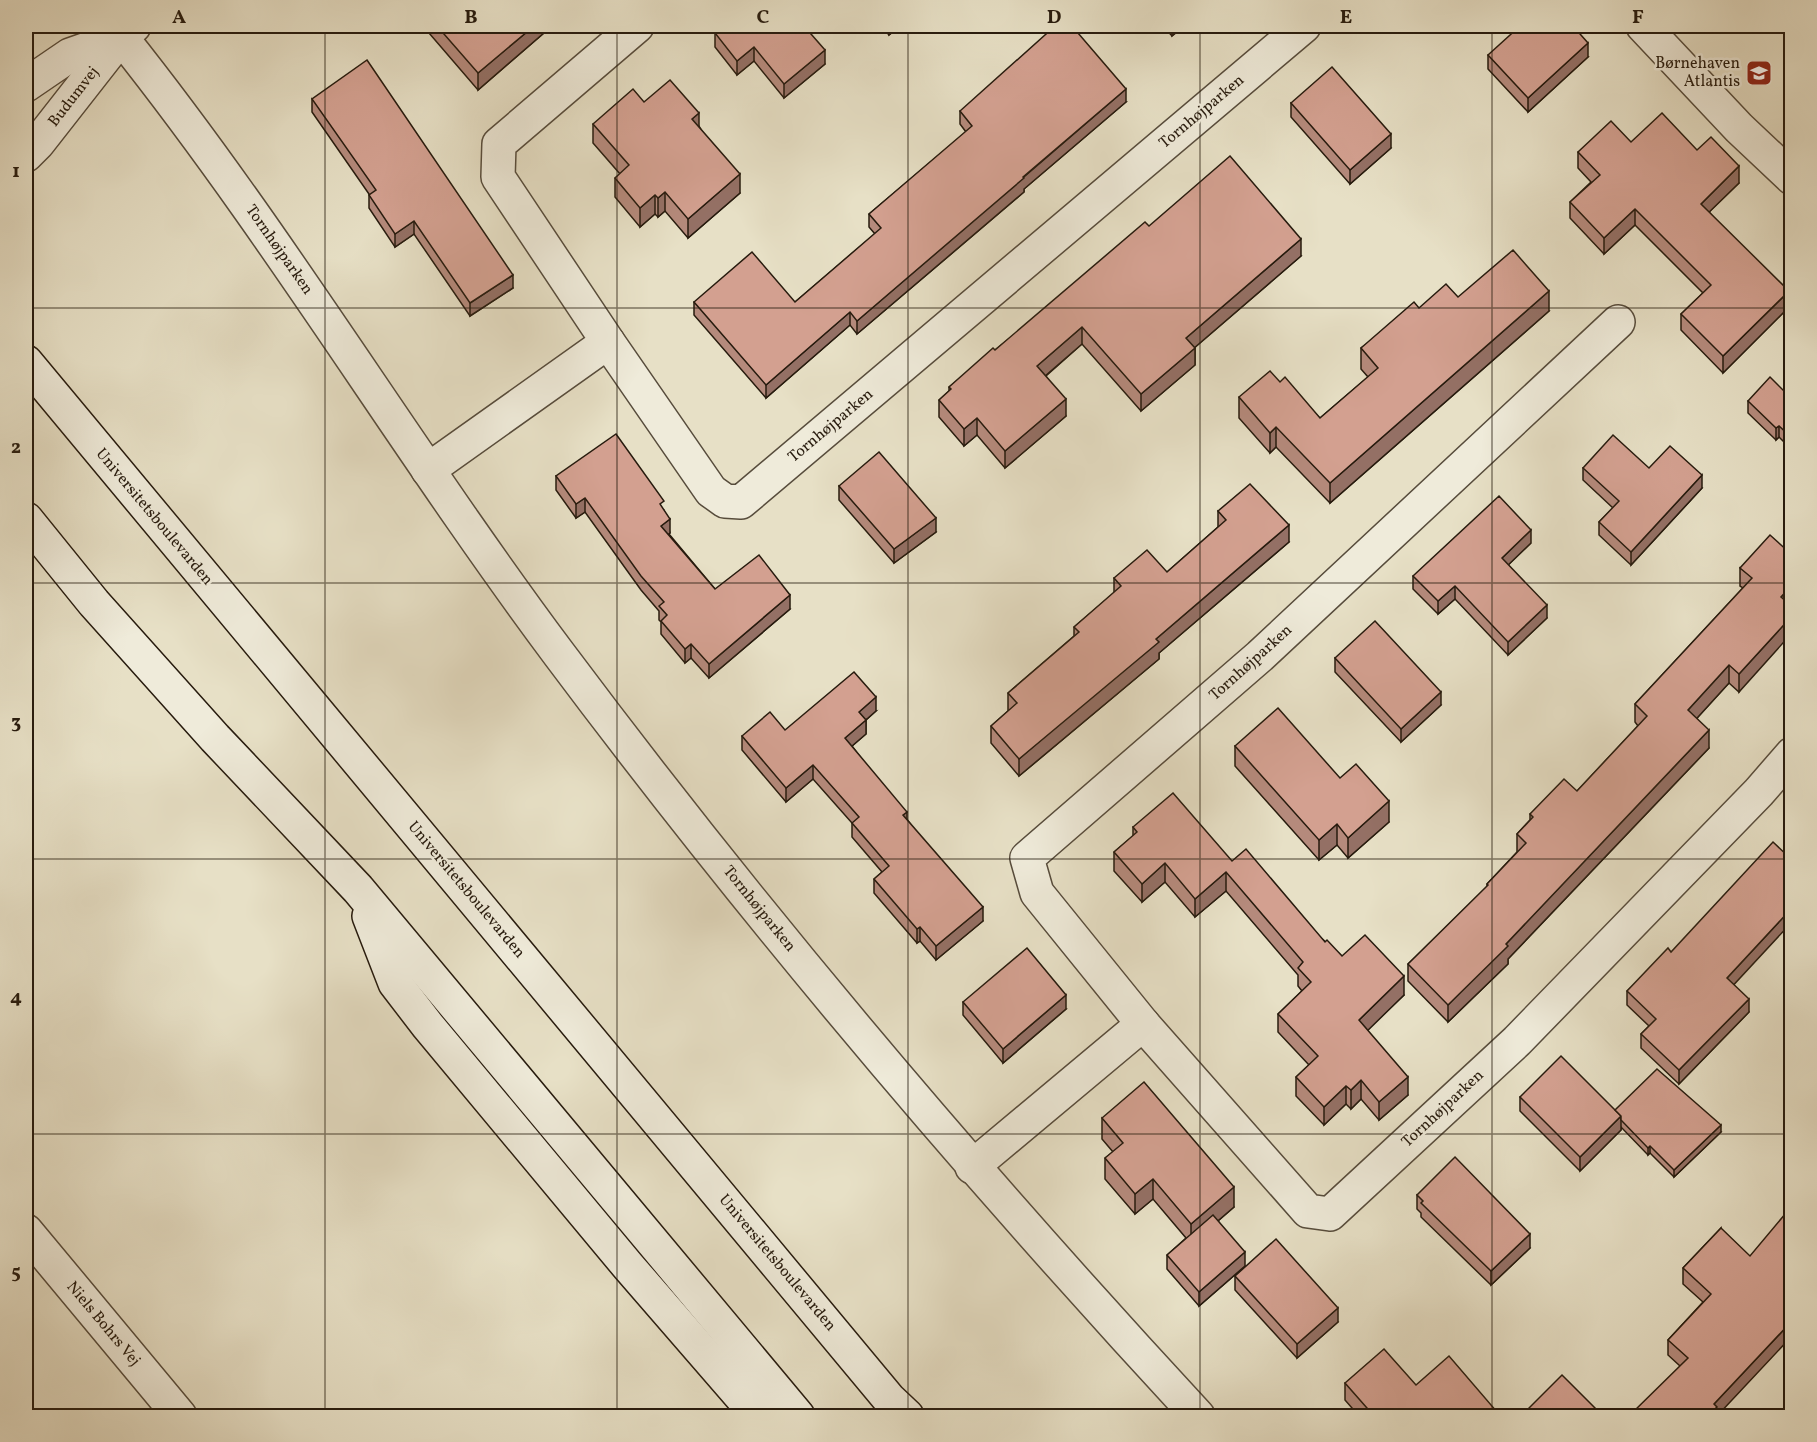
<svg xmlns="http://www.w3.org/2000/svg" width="1817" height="1442" font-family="Vollkorn,serif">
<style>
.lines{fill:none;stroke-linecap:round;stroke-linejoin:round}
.minor-casing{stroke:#574c3c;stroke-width:36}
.tertiary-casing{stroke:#574c3c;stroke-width:36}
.secondary-casing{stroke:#271b0e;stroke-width:36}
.minor{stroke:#efebda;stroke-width:33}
.tertiary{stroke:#efebda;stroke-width:33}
.secondary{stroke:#efebda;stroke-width:33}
.wall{fill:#b58a7c;stroke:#271b0e;stroke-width:1.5}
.shaded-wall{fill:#947065;stroke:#271b0e;stroke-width:1.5}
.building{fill:#d3a090;stroke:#271b0e;stroke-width:1.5}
.grid{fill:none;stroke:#271b0e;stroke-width:1.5;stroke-opacity:0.55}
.labels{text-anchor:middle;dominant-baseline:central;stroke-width:5;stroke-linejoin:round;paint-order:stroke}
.poi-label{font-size:16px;fill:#271b0e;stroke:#efebda;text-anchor:end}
.street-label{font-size:16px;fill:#271b0e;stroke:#efebda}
.neatline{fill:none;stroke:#271b0e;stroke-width:2}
.grid-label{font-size:20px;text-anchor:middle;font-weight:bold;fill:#271b0e}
</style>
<rect width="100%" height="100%" fill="#e7e0c6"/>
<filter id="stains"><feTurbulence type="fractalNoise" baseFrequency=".00333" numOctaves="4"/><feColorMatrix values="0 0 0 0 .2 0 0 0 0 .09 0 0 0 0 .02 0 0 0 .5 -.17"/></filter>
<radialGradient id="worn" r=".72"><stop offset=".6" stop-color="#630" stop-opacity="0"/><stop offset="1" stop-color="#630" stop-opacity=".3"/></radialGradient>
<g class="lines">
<g class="minor-casing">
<g id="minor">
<polyline points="1643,26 1739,128 1792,178"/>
<path d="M121,37c158,198 287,415 438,617 199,266 414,519 639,762"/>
<polyline points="608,342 711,491 725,501 741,502 1304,26"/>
<polyline points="428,470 608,342 498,177 499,144 637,26"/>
<polyline points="1143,1024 1037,893 1027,858 1260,656 1618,322"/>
<polyline points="972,1167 1143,1024 1308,1211 1330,1214 1517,1041 1759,792 1792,754"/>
<polyline points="26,1231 180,1416"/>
</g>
</g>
<g class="tertiary-casing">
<g id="tertiary">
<polyline points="26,85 70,55 121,37"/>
<polyline points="26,155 38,143 121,37 134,26"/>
</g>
</g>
<g class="secondary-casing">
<g id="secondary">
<polyline points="26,362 889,1399 907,1416"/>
<polyline points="26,519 94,603 215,738 358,889 798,1416"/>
<polyline points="369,916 395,983 428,1026 628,1266 758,1416"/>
</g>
</g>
<use href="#minor" class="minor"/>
<use href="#tertiary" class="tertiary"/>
<use href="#secondary" class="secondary"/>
</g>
<g class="wall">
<polygon points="423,26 552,26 478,90"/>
<polygon points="723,26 804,26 825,64 784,98 754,61 737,75 715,47 715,33 723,27"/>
<polygon points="881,26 900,26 889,35"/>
<polygon points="1163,26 1184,26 1172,36"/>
<polygon points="1488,55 1588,57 1528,112 1488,69"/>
<polygon points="312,99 513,288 470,316 414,234 395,247 369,208 369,194 312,112"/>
<polygon points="644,102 699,126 740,193 688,238 665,211 658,217 655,214 640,227 615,197 615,178 620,174 593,143 593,124"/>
<polygon points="1126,102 1024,189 1024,192 857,334 850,325 766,398 694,315 694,302 795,302 875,234 869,227 869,214 966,132 960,124 960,111"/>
<polygon points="1291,103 1391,148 1350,184 1291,117"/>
<polygon points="1631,142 1697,150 1739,183 1709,212 1789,307 1723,373 1681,330 1681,314 1703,293 1635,225 1604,254 1570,218 1570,202 1591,182 1578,168 1578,152"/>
<polygon points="1149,226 1301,256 1195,347 1195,365 1141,411 1082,344 1046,376 1066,416 1005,468 977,435 964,446 939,417 939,400 949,391 949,387"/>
<polygon points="1458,297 1549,311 1330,503 1276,447 1270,453 1239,418 1239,397 1280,382 1320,418 1368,377 1361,369 1361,348 1419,308"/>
<polygon points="1791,398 1791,449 1779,437 1776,440 1748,413 1748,401"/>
<polygon points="1583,468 1702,488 1631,565 1599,535 1599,522 1613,508 1583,480"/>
<polygon points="556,476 664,510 670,533 669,534 715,589 790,609 709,678 691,658 685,663 661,634 661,622 659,620 659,611 641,590 585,512 576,518 556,490"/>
<polygon points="839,486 936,532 894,563 839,500"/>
<polygon points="1218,511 1289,542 1159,653 1159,659 1019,776 991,743 991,726 1008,711 1008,693 1074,636 1074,627 1114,593 1114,578 1167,572 1218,527"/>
<polygon points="1531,543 1508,565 1547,618 1508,655 1455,599 1438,614 1413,589 1413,576"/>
<polygon points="1740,568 1790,605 1739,692 1729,683 1697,718 1709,748 1508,959 1508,964 1448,1022 1408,981 1408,964 1487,887 1487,884 1517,852 1517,834 1530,820 1530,814 1577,791 1638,726 1635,722 1635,704 1743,588 1740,586"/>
<polygon points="1335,658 1441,705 1401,742 1335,672"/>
<polygon points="876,711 866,720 866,734 852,746 983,921 936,960 920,941 917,943 874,893 874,879 882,872 852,837 852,823 813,779 786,802 742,750 742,736 785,730"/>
<polygon points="1235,746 1340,778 1389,822 1348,858 1337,845 1319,860 1235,766"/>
<polygon points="1133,827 1232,861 1342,956 1404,995 1367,1030 1408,1095 1379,1120 1361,1099 1351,1109 1346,1104 1324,1125 1296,1096 1296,1077 1309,1065 1278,1032 1278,1014 1302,991 1298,986 1298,975 1226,891 1195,917 1165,882 1142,902 1114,871 1114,852 1133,836"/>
<polygon points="1671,952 1734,985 1749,1012 1679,1084 1641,1048 1641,1034 1649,1026 1627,1005 1627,991"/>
<polygon points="963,1002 1066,1009 1003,1063 963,1015"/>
<polygon points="1520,1097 1615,1110 1721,1132 1674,1177 1650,1153 1648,1155 1621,1127 1621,1130 1580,1171 1520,1111"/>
<polygon points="1102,1118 1234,1207 1218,1221 1245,1266 1199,1306 1167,1269 1167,1255 1186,1238 1153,1199 1135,1214 1105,1179 1105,1158 1113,1152 1102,1139"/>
<polygon points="1417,1195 1530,1248 1491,1285 1421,1217 1421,1213 1417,1209"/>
<polygon points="1721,1228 1717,1416 1680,1366 1668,1355 1668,1340 1703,1302 1683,1284 1683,1268"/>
<polygon points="1235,1276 1338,1322 1297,1358 1235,1290"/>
<polygon points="1345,1383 1416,1385 1497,1412 1505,1416 1359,1416 1345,1400"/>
</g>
<g class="shaded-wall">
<polygon points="534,26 552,26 478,90 478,73"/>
<polygon points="889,26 900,26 889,35"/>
<polygon points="1172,26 1184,26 1172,36"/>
<polygon points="1588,43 1588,57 1528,112 1528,98"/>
<polygon points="754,47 754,61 737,75 737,61"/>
<polygon points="825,50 825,64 784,98 784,84"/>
<polygon points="1126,89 1126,102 1024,189 1024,192 857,334 857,321"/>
<polygon points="699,113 699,132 692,119"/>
<polygon points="1391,134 1391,148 1350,184 1350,170"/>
<polygon points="1739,166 1739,183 1701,220 1701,204"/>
<polygon points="740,174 740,193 688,238 688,219"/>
<polygon points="665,192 665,211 658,217 658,198"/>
<polygon points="655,195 655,214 640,227 640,208"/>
<polygon points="1635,209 1635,225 1604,254 1604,238"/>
<polygon points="414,221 414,234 395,247 395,234"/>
<polygon points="1301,239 1301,256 1186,355 1186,338"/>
<polygon points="513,275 513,288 470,316 470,303"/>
<polygon points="1549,291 1549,311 1330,503 1330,483"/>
<polygon points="1789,291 1789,307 1723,373 1723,356"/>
<polygon points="850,312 850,325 766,398 766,385"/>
<polygon points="1082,327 1082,344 1037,383 1037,366"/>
<polygon points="1195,348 1195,365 1141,411 1141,394"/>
<polygon points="1066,399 1066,416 1005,468 1005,451"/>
<polygon points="977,418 977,435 964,446 964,429"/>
<polygon points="1779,426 1779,437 1776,440 1776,428"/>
<polygon points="1276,427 1276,447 1270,453 1270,433"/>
<polygon points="1702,475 1702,488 1631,565 1631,552"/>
<polygon points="585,498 585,512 576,518 576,504"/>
<polygon points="936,518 936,532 894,563 894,549"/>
<polygon points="670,519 670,533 661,540 661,526"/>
<polygon points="1289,525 1289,542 1159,653 1159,659 1019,776 1019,759 1156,639"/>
<polygon points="1531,530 1531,543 1502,571 1502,558"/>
<polygon points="1455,586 1455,599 1438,614 1438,601"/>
<polygon points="1791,586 1791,604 1781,615 1781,597"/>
<polygon points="790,595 790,609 709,678 709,664"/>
<polygon points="1547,605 1547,618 1508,655 1508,642"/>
<polygon points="1791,617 1791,634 1739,692 1739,674"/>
<polygon points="691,644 691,658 685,663 685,649"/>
<polygon points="1729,665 1729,683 1688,728 1688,710"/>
<polygon points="1441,692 1441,705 1401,742 1401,729"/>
<polygon points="876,697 876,711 859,726 859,712"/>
<polygon points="866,720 866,734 845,752 845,738"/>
<polygon points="1709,730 1709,748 1508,959 1508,964 1448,1022 1448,1005"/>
<polygon points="813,765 813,779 786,802 786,788"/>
<polygon points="1389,801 1389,822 1348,858 1348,838"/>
<polygon points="907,812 907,826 903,815"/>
<polygon points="1337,824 1337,845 1319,860 1319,840"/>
<polygon points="1165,863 1165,882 1142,902 1142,884"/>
<polygon points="1226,872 1226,891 1195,917 1195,899"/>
<polygon points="983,907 983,921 936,960 936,946"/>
<polygon points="1791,909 1791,923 1727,992 1727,978"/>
<polygon points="920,927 920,941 917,943 917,929"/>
<polygon points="1404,976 1404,995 1359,1039 1359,1020"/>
<polygon points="1066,995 1066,1009 1003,1063 1003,1049"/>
<polygon points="1749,999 1749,1012 1679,1084 1679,1070"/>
<polygon points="1408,1077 1408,1095 1379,1120 1379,1102"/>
<polygon points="1361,1080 1361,1099 1351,1109 1351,1090"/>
<polygon points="1346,1086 1346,1104 1324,1125 1324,1107"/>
<polygon points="1621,1116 1621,1130 1580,1171 1580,1157"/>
<polygon points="1721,1125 1721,1132 1674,1177 1674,1170"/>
<polygon points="1650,1146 1650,1153 1648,1155 1648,1148"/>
<polygon points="1153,1179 1153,1199 1135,1214 1135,1194"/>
<polygon points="1234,1187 1234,1207 1191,1244 1191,1224"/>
<polygon points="1530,1234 1530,1248 1491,1285 1491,1271"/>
<polygon points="1245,1252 1245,1266 1199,1306 1199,1292"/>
<polygon points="1338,1308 1338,1322 1297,1358 1297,1344"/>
<polygon points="1791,1322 1791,1337 1717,1416 1707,1416 1714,1404"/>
</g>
<g class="building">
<polygon points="437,26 534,26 478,73"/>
<polygon points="724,26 804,26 825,50 784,84 754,47 737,61 715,33"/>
<polygon points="1055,26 1072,26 1126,89 1023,177 1024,178 857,321 850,312 766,385 694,302 752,252 795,302 881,228 869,214 972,126 960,111"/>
<polygon points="1520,26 1573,26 1588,43 1528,98 1488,55"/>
<polygon points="367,60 513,275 470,303 414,221 395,234 369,195 376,190 312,99"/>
<polygon points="1332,67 1391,134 1350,170 1291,103"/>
<polygon points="670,80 699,113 692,119 740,174 688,219 665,192 658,198 655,195 640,208 615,178 629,165 593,124 633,89 644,102"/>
<polygon points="1662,113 1697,150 1711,137 1739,166 1701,204 1789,291 1723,356 1681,314 1711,285 1635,209 1604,238 1570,202 1600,175 1578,152 1611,121 1631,142"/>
<polygon points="1230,156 1301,239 1186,338 1195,348 1141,394 1082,327 1037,366 1066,399 1005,451 977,418 964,429 939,400 951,389 949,387 993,348 995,350 1145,222 1149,226"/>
<polygon points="1513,250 1549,291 1330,483 1276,427 1270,433 1239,397 1270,371 1280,382 1285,377 1320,418 1378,368 1361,348 1414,302 1419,308 1446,284 1458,297"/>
<polygon points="1770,377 1791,398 1791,437 1779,426 1776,428 1748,401"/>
<polygon points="616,434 664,501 660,504 670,519 661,526 715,589 759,555 790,595 709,664 691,644 685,649 661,621 667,615 659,606 664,602 641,576 585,498 576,504 556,476"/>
<polygon points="1613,435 1649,468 1670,446 1702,475 1631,552 1599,522 1619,501 1583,468"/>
<polygon points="879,452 936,518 894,549 839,486"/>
<polygon points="1250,484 1289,525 1156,639 1159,642 1019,759 991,726 1017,703 1008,693 1079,632 1074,627 1121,586 1114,578 1147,550 1167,572 1226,520 1218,511"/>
<polygon points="1499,496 1531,530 1502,558 1547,605 1508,642 1455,586 1438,601 1413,576"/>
<polygon points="1770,535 1791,554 1791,586 1781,597 1791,606 1791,617 1739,674 1729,665 1688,710 1709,730 1506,944 1508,946 1448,1005 1408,964 1488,885 1487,884 1526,843 1517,834 1533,817 1530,814 1564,779 1577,791 1647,716 1635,704 1752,578 1740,568"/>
<polygon points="1375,621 1441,692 1401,729 1335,658"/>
<polygon points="854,672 876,697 859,712 866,720 845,738 907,812 903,815 983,907 936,946 920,927 917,929 874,879 889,866 852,823 859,817 813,765 786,788 742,736 770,712 785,730"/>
<polygon points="1278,708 1340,778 1356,764 1389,801 1348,838 1337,824 1319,840 1235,746"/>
<polygon points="1173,793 1232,861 1246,849 1325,942 1327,940 1342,956 1365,935 1404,976 1359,1020 1408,1077 1379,1102 1361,1080 1351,1090 1346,1086 1324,1107 1296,1077 1318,1056 1278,1014 1311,982 1298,968 1303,962 1226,872 1195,899 1165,863 1142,884 1114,852 1137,832 1133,827"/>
<polygon points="1773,842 1791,859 1791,909 1727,978 1749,999 1679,1070 1641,1034 1656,1019 1627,991 1668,948 1671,952"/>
<polygon points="1027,948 1066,995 1003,1049 963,1002"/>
<polygon points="1561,1056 1621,1116 1580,1157 1520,1097"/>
<polygon points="1657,1069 1721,1125 1674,1170 1650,1146 1648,1148 1621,1120 1621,1116 1615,1110"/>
<polygon points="1144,1082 1234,1187 1191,1224 1153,1179 1135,1194 1105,1158 1123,1143 1102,1118"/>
<polygon points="1455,1157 1530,1234 1491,1271 1421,1203 1423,1201 1417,1195"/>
<polygon points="1791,1207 1791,1322 1714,1404 1717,1407 1707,1416 1629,1416 1688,1358 1668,1340 1711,1294 1683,1268 1721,1228 1750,1256"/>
<polygon points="1213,1215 1245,1252 1199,1292 1167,1255"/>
<polygon points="1276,1239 1338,1308 1297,1344 1235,1276"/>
<polygon points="1384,1349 1416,1385 1449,1356 1497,1412 1499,1410 1505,1416 1374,1416 1345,1383"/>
<polygon points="1562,1375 1603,1416 1521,1416"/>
</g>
<path class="grid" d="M325,26v1390M617,26v1390M908,26v1390M1200,26v1390M1492,26v1390M26,308h1766M26,583h1766M26,859h1766M26,1134h1766"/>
<defs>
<g id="school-square" transform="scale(1.35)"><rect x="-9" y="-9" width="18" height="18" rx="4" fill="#8f2418" stroke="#efebda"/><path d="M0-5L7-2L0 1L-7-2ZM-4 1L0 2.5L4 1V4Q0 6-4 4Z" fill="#fff"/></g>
</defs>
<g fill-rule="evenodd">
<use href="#school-square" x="1759" y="73"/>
</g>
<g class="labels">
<g class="poi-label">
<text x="1740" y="64">Børnehaven<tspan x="1740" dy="18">Atlantis</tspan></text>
</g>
<g class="street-label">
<text transform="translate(74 97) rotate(-52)">Budumvej</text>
<text transform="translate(1202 112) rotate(-40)">Tornhøjparken</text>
<text transform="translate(279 250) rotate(55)">Tornhøjparken</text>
<text transform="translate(831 426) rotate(-40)">Tornhøjparken</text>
<text transform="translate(154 517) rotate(50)">Universitetsboulevarden</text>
<text transform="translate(1251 663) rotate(-42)">Tornhøjparken</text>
<text transform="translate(466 890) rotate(50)">Universitetsboulevarden</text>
<text transform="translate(759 909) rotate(51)">Tornhøjparken</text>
<text transform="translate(1443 1109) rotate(-43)">Tornhøjparken</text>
<text transform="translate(777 1263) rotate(50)">Universitetsboulevarden</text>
<text transform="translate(103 1324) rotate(50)">Niels Bohrs Vej</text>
</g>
</g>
<rect width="1817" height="1442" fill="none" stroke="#e7e0c6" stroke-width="66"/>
<rect x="33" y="33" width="1751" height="1376" class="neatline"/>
<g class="grid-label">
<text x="179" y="23">A</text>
<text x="471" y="23">B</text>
<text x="763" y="23">C</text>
<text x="1054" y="23">D</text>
<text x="1346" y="23">E</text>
<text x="1638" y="23">F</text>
<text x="16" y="177">1</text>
<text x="16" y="453">2</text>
<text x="16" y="728">3</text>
<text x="16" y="1003">4</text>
<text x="16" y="1278">5</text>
</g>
<rect width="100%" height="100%" filter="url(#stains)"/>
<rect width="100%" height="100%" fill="url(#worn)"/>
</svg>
